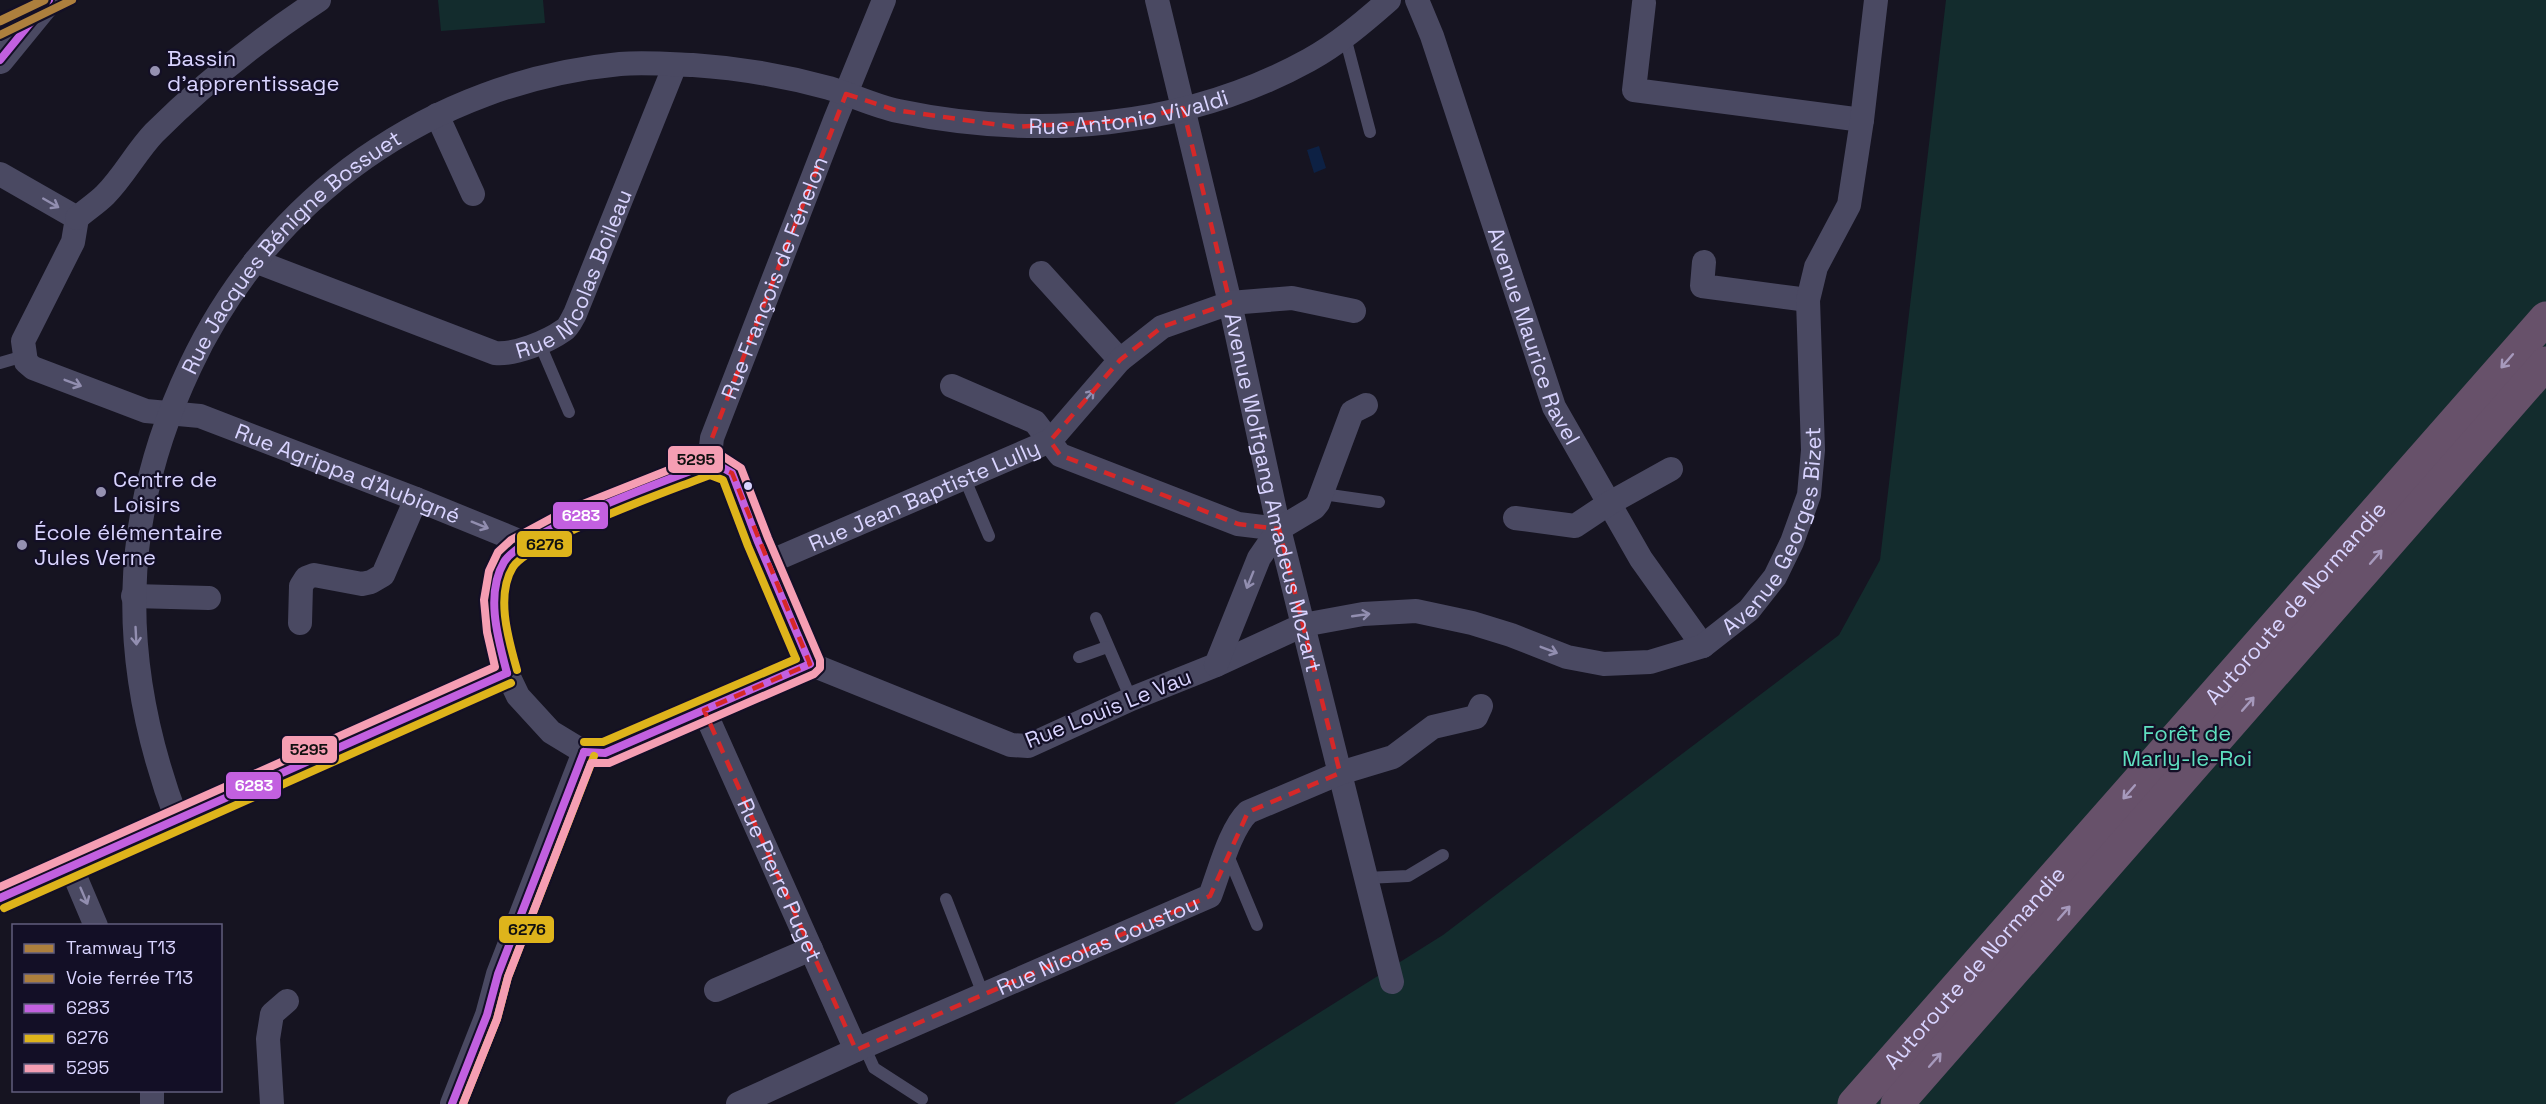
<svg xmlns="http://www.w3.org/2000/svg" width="2546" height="1104" font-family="'Space Grotesk',sans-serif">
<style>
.green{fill:#132c2d}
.water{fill:#0d2144}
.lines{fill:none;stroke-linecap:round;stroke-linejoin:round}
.service{stroke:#4a4962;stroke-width:12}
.minor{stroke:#4a4962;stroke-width:24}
.tertiary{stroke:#4a4962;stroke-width:28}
.motorway{stroke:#67516a;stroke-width:33}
.bus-1-casing{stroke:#130f26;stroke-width:12}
.bus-2-casing{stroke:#130f26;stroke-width:12}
.bus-3-casing{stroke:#130f26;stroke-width:12}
.bus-1{stroke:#c260e0;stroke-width:8}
.bus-2{stroke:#deb41b;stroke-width:8}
.bus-3{stroke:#f59eb3;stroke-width:8}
.rail-1-casing{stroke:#130f26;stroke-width:14}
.rail-1{stroke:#ad7f3d;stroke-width:9}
.tram-1-casing{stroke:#130f26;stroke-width:12}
.tram-1{stroke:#ad7f3d;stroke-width:8}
.oneway{stroke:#928eb0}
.oneway2{stroke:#a699bc}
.marked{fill:none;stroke:#d62828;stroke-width:4.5;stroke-dasharray:12 8;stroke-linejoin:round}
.poi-dot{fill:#9591b1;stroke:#130f26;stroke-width:2}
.bus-dot{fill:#d9d4ff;stroke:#130f26;stroke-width:2}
.labels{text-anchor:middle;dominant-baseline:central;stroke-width:4.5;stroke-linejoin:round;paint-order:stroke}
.poi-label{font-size:22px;fill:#d9d4ff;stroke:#130f26;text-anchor:start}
.street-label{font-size:22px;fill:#d9d4ff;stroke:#130f26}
.park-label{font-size:22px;fill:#5fe0c0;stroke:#130f26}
.line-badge{stroke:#130f26;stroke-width:2}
.badge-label{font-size:16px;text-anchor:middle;font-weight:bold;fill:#fff}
.pale-badge-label{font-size:16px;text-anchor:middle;font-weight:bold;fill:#111}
</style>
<rect width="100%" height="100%" fill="#161421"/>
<g class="green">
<polygon points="438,0 543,0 545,23 441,31"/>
<polygon points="1946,0 2546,0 2546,1104 1174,1104 1443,935 1839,635 1880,560"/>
</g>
<polygon class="water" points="1319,146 1326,168 1314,173 1307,150"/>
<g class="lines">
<g class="service">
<polyline points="1345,37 1370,132"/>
<polyline points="539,342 569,412"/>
<polyline points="0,363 24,356"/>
<polyline points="964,477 989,536"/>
<polyline points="1323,494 1379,502"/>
<polyline points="1096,618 1131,699"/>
<polyline points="1079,657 1107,647"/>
<polyline points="1227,853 1257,925"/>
<polyline points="1366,878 1408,876 1443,855"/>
<polyline points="946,899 983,994"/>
<polyline points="864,1046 874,1068 922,1099"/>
</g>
<g class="minor">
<path id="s1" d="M1157,0l73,303 49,226 113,453"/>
<path id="s2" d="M1417,0l15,36 122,371 87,152 62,87"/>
<polyline points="1644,3 1634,90 1862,120"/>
<polyline points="437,115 473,194"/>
<path id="s3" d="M0,174l77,44 -4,24 -50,99 3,21 7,6 113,43 54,5 216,83 108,44"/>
<path d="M77,218c9,-8 20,-15 28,-23 19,-19 31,-43 49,-62 52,-52 104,-93 165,-133"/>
<path id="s4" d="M255,261l240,92c20,2 52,-11 69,-23 5,-3 8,-11 11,-16l100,-249"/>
<polyline points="1704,262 1702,286 1808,300"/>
<polyline points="1041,273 1120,360"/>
<polyline points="952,386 1035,422 1060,455 1238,524 1279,529"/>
<polygon points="709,464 720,466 732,473 758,542 810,664 605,753 584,752 551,732 518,696 507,673 497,634 496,590 505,561 524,543 609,504"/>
<path id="s5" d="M709,464l3,-26 123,-318 49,-120"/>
<polyline points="1515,518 1575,526 1608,504 1671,469"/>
<path id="s6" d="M767,563l283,-122 70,-81 42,-33 68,-24 62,-5 62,13"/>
<polyline points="133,596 209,598"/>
<polyline points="300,623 301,586 306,578 314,575 362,584 371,582 383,575 416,499"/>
<path id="s7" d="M810,664l201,81 17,1 103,-47 85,-34 87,-40 60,-11 53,-3 56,12 39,12 56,22 37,7 46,-2 53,-16 46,-36 26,-33 17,-35 17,-47 4,-45 -5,-150 8,-33 33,-62 13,-85 14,-120"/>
<polyline points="1216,665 1259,558 1279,529 1314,508 1318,503 1352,412 1366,405"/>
<path id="s8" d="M704,710l152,340"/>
<path id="s9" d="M177,820c-59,-156 -59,-301 13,-453 80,-171 242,-285 430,-303 23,-2 50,0 73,1 46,3 92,11 136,23 23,7 46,18 69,23 138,29 286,18 411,-51 29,-16 55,-38 80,-60"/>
<polyline points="71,867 96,926"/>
<polyline points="0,898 507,673"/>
<polyline points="716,990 811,949"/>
<polyline points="152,1104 152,1090"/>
<polyline points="272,1104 268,1039 272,1014 287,1001"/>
<polyline points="452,1104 487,1015 498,974 584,752"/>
<path id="s10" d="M738,1104l118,-54 354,-154c9,-23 20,-67 38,-84l92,-39 53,-16 40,-30 43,-10 5,-11"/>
</g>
<polyline class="tertiary" points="0,60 49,0"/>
<g class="motorway">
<path id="s11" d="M1854,1104l692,-786"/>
<polyline points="1897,1104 2546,363"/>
</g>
<g class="bus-1-casing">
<g id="bus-1">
<polyline points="0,60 49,0"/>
<path d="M507,673c-9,-34 -22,-79 -3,-111 19,-31 166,-83 205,-98l11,2 12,7 26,69 52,122 -205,89 -21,-1"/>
<polyline points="0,898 507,673"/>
<polyline points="452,1104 487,1015 498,974 584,752"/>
</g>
</g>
<g class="bus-2-casing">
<g id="bus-2">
<path d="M517,670c-8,-29 -22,-74 -4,-103 17,-26 147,-73 181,-86l16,-6 13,5 25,66 48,113 -193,83h-19"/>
<polyline points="4,908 511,683"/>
<polyline points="463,1104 497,1019 508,977 594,756"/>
</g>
</g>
<g class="bus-3-casing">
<polyline id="bus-3" points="0,887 495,667 487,632 484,600 489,571 498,552 511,540 563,512 709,454 724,457 741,468 768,538 820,660 820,668 814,674 609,763 591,763 508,977 497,1019 463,1104"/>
</g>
<use href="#bus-1" class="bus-1"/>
<use href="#bus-2" class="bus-2"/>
<use href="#bus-3" class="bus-3"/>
<g class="rail-1-casing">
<polyline id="rail-1" points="0,21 44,0"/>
</g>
<use href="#rail-1" class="rail-1"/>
<g class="tram-1-casing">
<polyline id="tram-1" points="0,35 72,0"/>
</g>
<use href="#tram-1" class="tram-1"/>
</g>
<defs><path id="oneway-shaft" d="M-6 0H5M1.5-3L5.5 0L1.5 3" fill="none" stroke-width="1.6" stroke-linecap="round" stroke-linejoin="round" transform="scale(1.5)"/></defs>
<g class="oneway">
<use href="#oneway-shaft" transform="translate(51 203) rotate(30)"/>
<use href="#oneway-shaft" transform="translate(73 383) rotate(21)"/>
<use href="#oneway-shaft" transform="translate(1088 397) rotate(-49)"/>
<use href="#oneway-shaft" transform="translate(480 525) rotate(22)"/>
<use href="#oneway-shaft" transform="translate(1250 580) rotate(112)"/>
<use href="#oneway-shaft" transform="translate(1361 615) rotate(-8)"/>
<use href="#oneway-shaft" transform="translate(136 636) rotate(87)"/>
<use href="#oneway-shaft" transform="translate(1549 650) rotate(21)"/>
<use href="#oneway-shaft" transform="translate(84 896) rotate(67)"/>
</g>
<g class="oneway2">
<use href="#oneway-shaft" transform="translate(2507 361) rotate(131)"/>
<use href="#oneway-shaft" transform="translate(2376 557) rotate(-49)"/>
<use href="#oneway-shaft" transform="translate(2248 704) rotate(-49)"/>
<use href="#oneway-shaft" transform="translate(2129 792) rotate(131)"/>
<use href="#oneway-shaft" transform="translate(2064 913) rotate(-49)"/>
<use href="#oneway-shaft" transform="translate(1935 1060) rotate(-49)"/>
</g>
<path class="marked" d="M846,94l49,16 119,17 119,-7 50,-12 47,195 -68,24 -42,33 -70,81 10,14 178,69 41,5 61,244 -92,39 -38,84 -354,154 -152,-340 106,-46 -78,-191 -23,-9 3,-26z"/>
<g class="poi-dot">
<circle cx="155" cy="71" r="6"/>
<circle cx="101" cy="492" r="6"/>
<circle cx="22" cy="545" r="6"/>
</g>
<circle class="bus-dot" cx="748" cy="486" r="5"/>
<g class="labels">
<g class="poi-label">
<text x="167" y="58">Bassin<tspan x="167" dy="25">d'apprentissage</tspan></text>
<text x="113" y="479">Centre de<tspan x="113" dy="25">Loisirs</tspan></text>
<text x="34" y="532">École élémentaire<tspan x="34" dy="25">Jules Verne</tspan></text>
</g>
<g class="street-label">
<text stroke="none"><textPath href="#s9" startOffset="1534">Rue Antonio Vivaldi</textPath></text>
<text stroke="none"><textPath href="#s9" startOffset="622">Rue Jacques Bénigne Bossuet</textPath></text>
<text stroke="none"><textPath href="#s4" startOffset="381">Rue Nicolas Boileau</textPath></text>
<text stroke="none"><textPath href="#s5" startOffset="198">Rue François de Fénelon</textPath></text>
<text stroke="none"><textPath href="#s2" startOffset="356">Avenue Maurice Ravel</textPath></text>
<text stroke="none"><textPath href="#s3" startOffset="588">Rue Agrippa d'Aubigné</textPath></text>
<text stroke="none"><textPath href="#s1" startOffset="506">Avenue Wolfgang Amadeus Mozart</textPath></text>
<text stroke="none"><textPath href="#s6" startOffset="171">Rue Jean Baptiste Lully</textPath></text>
<text stroke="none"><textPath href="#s7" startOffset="1088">Avenue Georges Bizet</textPath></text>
<text stroke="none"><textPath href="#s11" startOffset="668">Autoroute de Normandie</textPath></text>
<text transform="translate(1108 708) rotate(-22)">Rue Louis Le Vau</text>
<text stroke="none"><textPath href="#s8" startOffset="186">Rue Pierre Puget</textPath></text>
<text stroke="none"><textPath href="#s10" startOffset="393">Rue Nicolas Coustou</textPath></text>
<text stroke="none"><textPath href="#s11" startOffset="182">Autoroute de Normandie</textPath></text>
</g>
<g class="park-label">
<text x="2187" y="733">Forêt de<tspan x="2187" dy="25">Marly-le-Roi</tspan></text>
</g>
</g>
<g class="line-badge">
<rect x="667" y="445" width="57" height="29" rx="6" fill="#f59eb3"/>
<rect x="552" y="501" width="57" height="29" rx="6" fill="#c260e0"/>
<rect x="516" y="530" width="57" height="28" rx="6" fill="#deb41b"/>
<rect x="281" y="735" width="57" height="29" rx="6" fill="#f59eb3"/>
<rect x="225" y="771" width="57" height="29" rx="6" fill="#c260e0"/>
<rect x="498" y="915" width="57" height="29" rx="6" fill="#deb41b"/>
</g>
<g class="badge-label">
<text x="581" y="521">6283</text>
<text x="254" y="791">6283</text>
</g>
<g class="pale-badge-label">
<text x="696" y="465">5295</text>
<text x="545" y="550">6276</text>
<text x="309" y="755">5295</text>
<text x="527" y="935">6276</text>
</g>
<rect x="12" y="924" width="210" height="168" fill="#130f26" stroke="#625e7d" stroke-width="1.5"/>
<rect x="24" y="944" width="30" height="9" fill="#ad7f3d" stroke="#625e7d" stroke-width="1.5"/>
<text x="66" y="954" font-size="18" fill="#d9d4ff">Tramway T13</text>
<rect x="24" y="974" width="30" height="9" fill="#ad7f3d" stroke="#625e7d" stroke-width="1.5"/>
<text x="66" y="984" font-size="18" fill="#d9d4ff">Voie ferrée T13</text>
<rect x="24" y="1004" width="30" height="9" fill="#c260e0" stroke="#625e7d" stroke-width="1.5"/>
<text x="66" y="1014" font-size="18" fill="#d9d4ff">6283</text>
<rect x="24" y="1034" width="30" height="9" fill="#deb41b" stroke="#625e7d" stroke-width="1.5"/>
<text x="66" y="1044" font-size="18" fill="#d9d4ff">6276</text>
<rect x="24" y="1064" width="30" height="9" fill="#f59eb3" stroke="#625e7d" stroke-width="1.5"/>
<text x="66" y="1074" font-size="18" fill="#d9d4ff">5295</text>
</svg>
